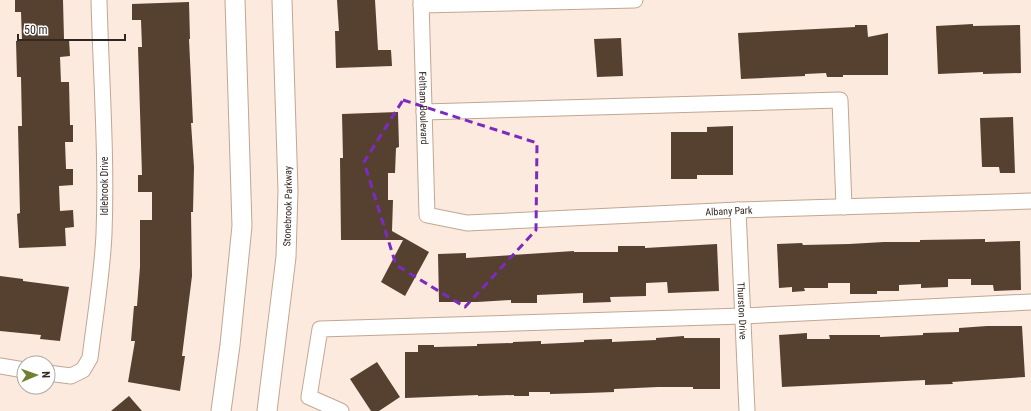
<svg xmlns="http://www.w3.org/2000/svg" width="1031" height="411" font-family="'Roboto Condensed',sans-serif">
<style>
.building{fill:#56402f}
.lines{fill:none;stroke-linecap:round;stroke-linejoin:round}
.minor-casing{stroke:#c1a793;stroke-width:17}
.major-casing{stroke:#c1a793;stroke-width:21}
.minor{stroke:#fff;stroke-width:15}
.major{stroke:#fff;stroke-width:19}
.marked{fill:none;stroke:#7b2cbf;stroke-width:3;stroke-dasharray:8 5;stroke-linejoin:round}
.labels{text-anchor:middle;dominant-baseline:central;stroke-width:4;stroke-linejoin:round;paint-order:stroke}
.street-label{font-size:10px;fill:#322720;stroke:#fff}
</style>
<rect width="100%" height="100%" fill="#fbeadd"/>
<g class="building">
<polygon points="15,0 63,0 64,39 69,39 70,56 60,57 61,82 69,82 70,125 73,125 73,142 65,142 66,169 73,169 73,185 59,186 60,211 73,210 74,227 65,228 66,246 19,248 17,214 20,213 18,126 22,126 21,77 17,77 16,41 22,40 21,12 15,12"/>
<polygon points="337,0 375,0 378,50 391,50 392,66 336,68 335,31 339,31"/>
<polygon points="189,2 190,39 189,39 193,123 191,123 194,167 193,212 191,212 192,276 182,356 185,356 180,391 128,382 135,341 131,341 134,306 137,306 140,267 140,220 152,220 152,192 138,192 138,175 142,175 138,47 142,47 141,20 132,20 132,4"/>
<polygon points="973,24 973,26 1020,25 1021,73 983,74 983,72 938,74 936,26"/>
<polygon points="855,25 867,25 868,37 888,33 888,75 843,75 843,77 827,77 826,73 805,74 805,76 741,79 738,33 855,27"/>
<polygon points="621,38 623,76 597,77 594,39"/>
<polygon points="398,112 399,147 396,148 395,173 388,173 388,200 393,200 392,231 429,252 405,296 381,282 403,240 341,240 340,158 343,158 342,114"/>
<polygon points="1013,117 1015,173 1000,173 999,167 982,167 980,118"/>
<polygon points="733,126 733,175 697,175 697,179 671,179 671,132 707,132 707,127"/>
<polygon points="985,239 985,242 1020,241 1021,290 994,291 993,285 971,285 971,279 948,279 948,287 921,288 921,284 899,285 899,291 877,291 877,294 850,294 850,283 828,283 828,288 804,288 805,291 792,292 792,287 779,288 777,244 802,243 803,245 849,244 884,242 920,242 920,240"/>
<polygon points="717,244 719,291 668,293 667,282 646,283 646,296 610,297 611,302 583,303 583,293 537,295 537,303 511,303 511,300 477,302 439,302 438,254 466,253 466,258 574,251 574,252 618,252 618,246 645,246 645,248"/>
<polygon points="0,276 23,279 23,281 69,287 60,341 40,339 41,335 0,331"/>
<polygon points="987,326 1022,326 1025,377 952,382 953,384 925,385 925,380 782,387 779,335 807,333 807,339 830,339 829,335 880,335 880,337 923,335 923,333 959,332 959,328"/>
<polygon points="684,336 684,338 720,338 720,389 693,389 693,387 658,387 614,389 614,392 587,393 550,394 550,392 529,392 529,396 514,396 514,395 478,396 478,395 405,398 405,352 418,352 418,345 434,345 434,347 477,346 477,344 513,343 513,342 541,341 541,344 584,342 584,340 612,339 612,342 656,340 656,338"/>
<polygon points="377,362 400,397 379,411 371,411 350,379"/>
<polygon points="129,396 142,411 111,411"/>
</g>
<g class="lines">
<g class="minor-casing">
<g id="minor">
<path id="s1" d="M421,0l6,215 40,8 271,-13 293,-9"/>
<polyline points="421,5 635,0"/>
<polyline points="424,112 840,100 844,207"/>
<path id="s2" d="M738,210l9,201"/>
<polyline points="0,366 24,370"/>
<path d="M48,373l23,3 12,-6 7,-12c5,-41 12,-82 14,-124 3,-78 -3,-156 -5,-234"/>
<polyline points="341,411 309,397 320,329 743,316 1031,302"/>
</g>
</g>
<g class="major-casing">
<g id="major">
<polyline points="221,411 230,345 242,226 235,0"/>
<path id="s3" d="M267,411l19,-154 2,-66 -6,-191"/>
</g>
</g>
<use href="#minor" class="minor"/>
<use href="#major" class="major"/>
</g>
<path class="marked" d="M403,100l134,43 -1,87 -71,77 -69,-42 -32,-103z"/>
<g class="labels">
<g class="street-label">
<text stroke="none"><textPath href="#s1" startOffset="108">Feltham Boulevard</textPath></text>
<text transform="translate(104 186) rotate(-90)">Idlebrook Drive</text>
<text stroke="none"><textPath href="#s3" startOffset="206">Stonebrook Parkway</textPath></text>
<text stroke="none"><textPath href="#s1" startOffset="518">Albany Park</textPath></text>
<text stroke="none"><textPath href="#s2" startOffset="101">Thurston Drive</textPath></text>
</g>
</g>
<g transform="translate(36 375) rotate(88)"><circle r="19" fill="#ffffff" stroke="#ada9a6"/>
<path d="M0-3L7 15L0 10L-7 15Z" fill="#6e8131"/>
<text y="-6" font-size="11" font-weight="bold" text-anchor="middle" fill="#322720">N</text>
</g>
<path d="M18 34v6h107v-6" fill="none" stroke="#322720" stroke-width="2"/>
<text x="24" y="34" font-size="12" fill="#322720" stroke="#ffffff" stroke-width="3" paint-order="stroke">50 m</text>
</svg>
